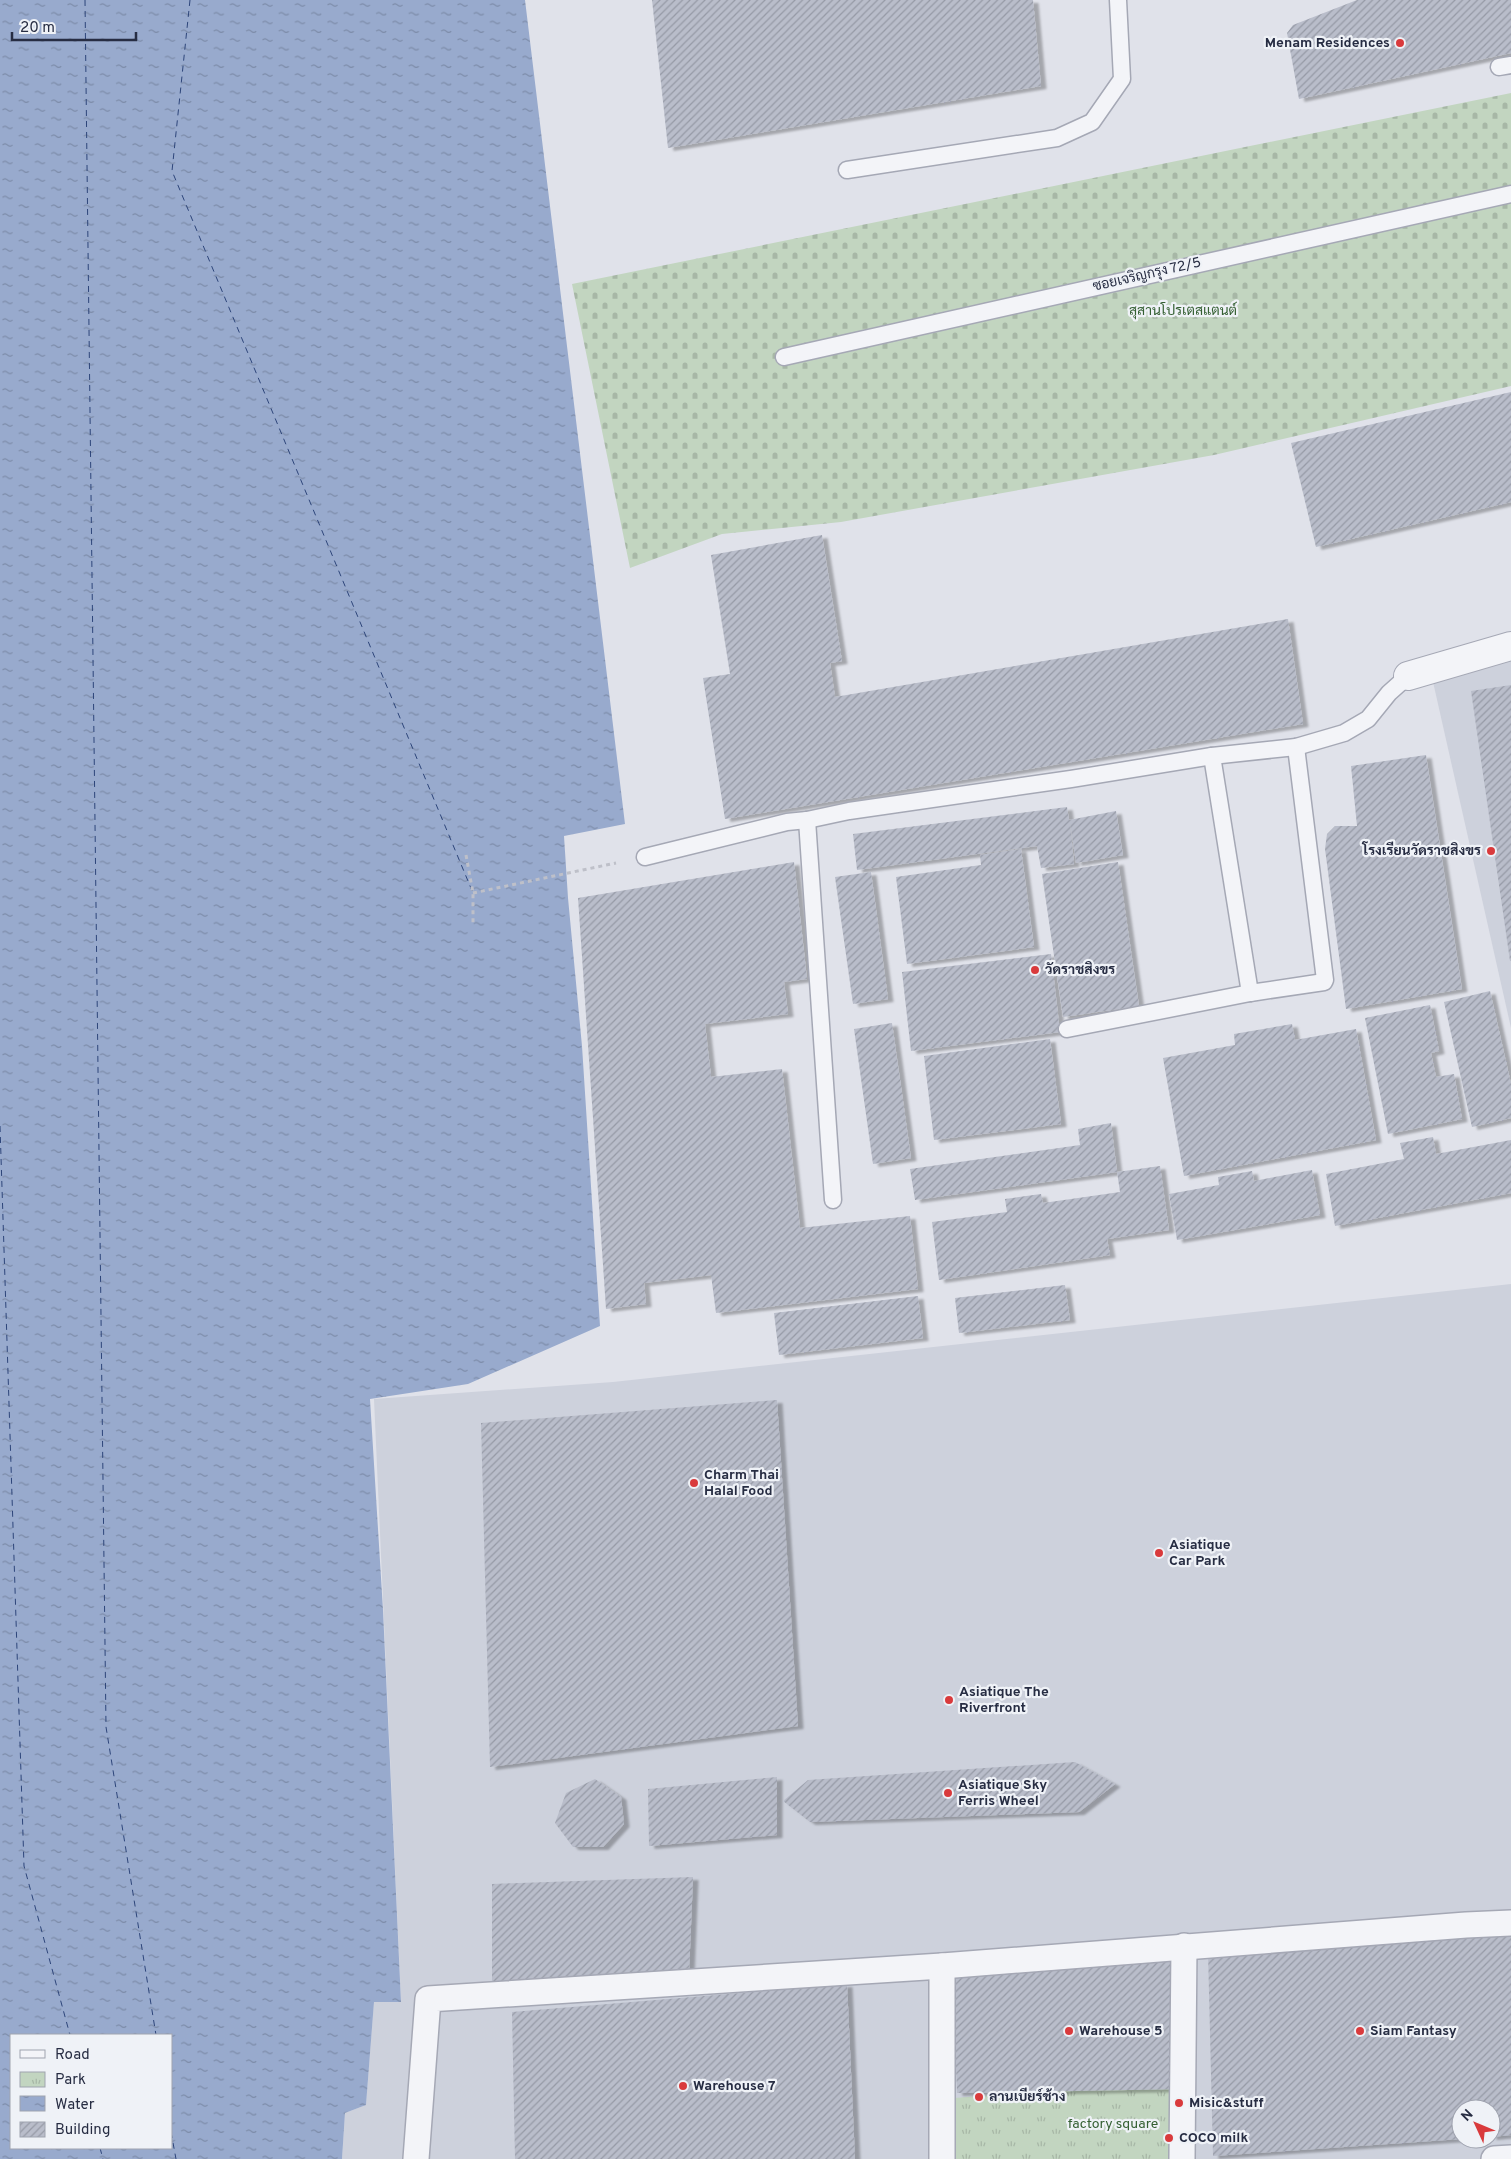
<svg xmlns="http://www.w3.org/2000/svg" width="1511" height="2159" font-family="Overpass,Sarabun,sans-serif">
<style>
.built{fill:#cdd1dc;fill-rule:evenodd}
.cemetery{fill:url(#cemetery-stones)}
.park{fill:url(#park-tufts)}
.water{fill:url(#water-ripples);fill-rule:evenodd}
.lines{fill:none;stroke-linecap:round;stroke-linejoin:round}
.ferry{stroke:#2d457a;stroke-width:1;stroke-dasharray:6 5;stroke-linecap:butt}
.building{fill:url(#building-hatch);filter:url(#shadow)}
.service-casing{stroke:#a5a8b5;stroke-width:19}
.pedestrian-casing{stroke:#a5a8b5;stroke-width:28}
.minor-casing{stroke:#a5a8b5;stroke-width:30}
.path{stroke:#bec0c9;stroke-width:3;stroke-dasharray:4 4;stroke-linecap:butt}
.service{stroke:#f3f4f8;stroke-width:16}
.pedestrian{stroke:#f3f4f8;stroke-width:25}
.minor{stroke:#f3f4f8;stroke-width:28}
.poi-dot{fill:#d93a3c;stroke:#eff2f7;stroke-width:2}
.labels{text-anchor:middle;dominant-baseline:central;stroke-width:4.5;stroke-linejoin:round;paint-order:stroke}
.poi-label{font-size:14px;font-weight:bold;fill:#272d43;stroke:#eff2f7;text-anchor:start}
.street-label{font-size:14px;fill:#272d43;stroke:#eff2f7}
.park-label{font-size:14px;fill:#356033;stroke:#eff2f7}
</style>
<defs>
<pattern id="cemetery-stones" width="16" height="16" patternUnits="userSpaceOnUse" patternTransform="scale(1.25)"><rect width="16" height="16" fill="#c2d5c0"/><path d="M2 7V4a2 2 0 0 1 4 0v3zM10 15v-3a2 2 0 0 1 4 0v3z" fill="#a7b7a6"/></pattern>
<pattern id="park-tufts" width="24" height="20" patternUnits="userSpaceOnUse" patternTransform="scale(1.25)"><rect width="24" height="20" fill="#c2d5c0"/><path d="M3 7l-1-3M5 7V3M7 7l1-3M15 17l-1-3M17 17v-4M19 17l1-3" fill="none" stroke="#a7b7a6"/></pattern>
<pattern id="water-ripples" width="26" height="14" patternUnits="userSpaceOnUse" patternTransform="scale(1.25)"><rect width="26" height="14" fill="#98aacd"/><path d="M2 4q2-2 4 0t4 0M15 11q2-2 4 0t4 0" fill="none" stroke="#7c8ba8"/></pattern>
<pattern id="building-hatch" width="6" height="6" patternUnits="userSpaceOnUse" patternTransform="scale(1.25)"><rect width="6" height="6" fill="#b9bdca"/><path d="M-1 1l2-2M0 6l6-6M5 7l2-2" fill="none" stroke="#969aa6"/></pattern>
<filter id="shadow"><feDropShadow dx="5.5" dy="3" stdDeviation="1" flood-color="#0004"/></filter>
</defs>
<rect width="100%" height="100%" fill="#e0e2ea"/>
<g class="built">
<polygon points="1511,648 1511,1028 1431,673"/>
<path d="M1511,1284v875h-1169l3,-46 21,-8 8,-104h27l-27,-602 239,-17zM1461,2109h30v30h-30z"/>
</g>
<polygon class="cemetery" points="1511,93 1511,386 1214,455 841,522 722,534 630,568 572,284"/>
<polygon class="park" points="1182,2089 1183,2159 952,2159 954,2098 1062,2090"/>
<path class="water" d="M0,0h525l100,824 -61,12 4,62 14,148 18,280 -132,58 -98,15 13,211 18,392h-27l-8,103 -21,8 -3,46h-342zM11,2035h160v113h-160z"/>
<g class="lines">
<g class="ferry">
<polyline points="85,0 106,1727 156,2035"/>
<polyline points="190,0 172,171 473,893"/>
<polyline points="0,1126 24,1866 70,2035"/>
<polyline points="171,2132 176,2159"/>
<polyline points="100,2148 103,2159"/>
</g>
</g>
<g class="building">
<polygon points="652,0 1033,0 1041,86 668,148"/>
<polygon points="1357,0 1511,0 1511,53 1299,99 1287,33 1293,25"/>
<polygon points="1511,392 1511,502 1316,547 1291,443"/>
<polygon points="822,535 842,661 830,663 835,697 1288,619 1303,724 725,819 703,678 730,674 711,555"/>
<polygon points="1511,685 1511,961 1510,961 1471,691"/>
<polygon points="1426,755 1462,989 1346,1009 1325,849 1327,834 1335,826 1357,826 1351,766"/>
<polygon points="1067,807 1069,820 1116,811 1123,855 1076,863 1070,822 1074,864 1041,868 1037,846 857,870 853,834"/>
<polygon points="1021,849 1034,947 907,964 896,877 981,865 980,855"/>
<polygon points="794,862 807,979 784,982 788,1014 705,1024 711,1077 782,1069 800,1228 910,1216 918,1289 716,1313 711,1275 644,1283 646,1304 606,1309 578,898"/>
<polygon points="1118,862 1139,1006 1063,1017 1042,874"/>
<polygon points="871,872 888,999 853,1004 835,877"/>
<polygon points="1051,954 1060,1032 911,1051 902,972"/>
<polygon points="1490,991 1511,1084 1511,1118 1472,1127 1444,1002"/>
<polygon points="1430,1005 1439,1051 1431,1053 1436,1077 1454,1074 1462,1119 1388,1134 1365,1018"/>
<polygon points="892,1023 911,1158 873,1164 854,1029"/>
<polygon points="1292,1024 1295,1040 1356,1029 1376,1140 1184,1176 1163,1058 1235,1045 1234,1034"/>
<polygon points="1050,1039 1061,1124 934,1140 924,1056"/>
<polygon points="1111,1123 1117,1172 915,1200 910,1169 1080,1145 1078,1129"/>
<polygon points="1433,1137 1436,1154 1511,1140 1511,1193 1335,1226 1326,1174 1404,1159 1400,1143"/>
<polygon points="1160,1166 1169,1230 1107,1239 1110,1255 939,1280 932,1222 1007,1212 1005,1199 1041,1194 1043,1203 1120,1192 1117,1172"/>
<polygon points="1312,1170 1320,1215 1177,1240 1169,1194 1219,1185 1218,1177 1252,1171 1254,1181"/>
<polygon points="1065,1285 1070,1320 959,1333 955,1298"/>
<polygon points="918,1296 923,1338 779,1355 774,1313"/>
<polygon points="777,1400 798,1726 490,1767 481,1423"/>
<polygon points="1075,1762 1115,1784 1079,1812 810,1822 783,1801 808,1780"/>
<polygon points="777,1777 777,1835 649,1846 648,1789"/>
<polygon points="595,1779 621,1797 624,1824 603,1847 573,1847 555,1823 566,1793"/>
<polygon points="693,1877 689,1973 492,1983 492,1884"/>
<polygon points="1511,1936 1511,2135 1491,2137 1491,2109 1461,2109 1461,2139 1213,2156 1208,1952"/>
<polygon points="1184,1946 1182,2089 957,2093 952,1974"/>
<polygon points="847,1984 855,2159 515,2159 512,2012"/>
</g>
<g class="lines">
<g class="service-casing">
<g id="service">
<polyline points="1499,67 1511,65"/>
<polyline points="847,170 1057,138 1092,122 1122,79 1118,0"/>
<polyline points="784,357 1511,194"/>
<polyline points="1212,756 1250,993"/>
<polyline points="807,820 833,1200"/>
<polyline points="645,857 787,822 807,820 849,811 1071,779 1212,756 1296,747 1344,733 1368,719 1389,693 1408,676"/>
<polyline points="1067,1029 1250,993 1324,982 1325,980 1296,747"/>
</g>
</g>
<g class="pedestrian-casing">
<g id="pedestrian">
<polyline points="416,2159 428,1999 942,1966 1466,1925 1511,1923"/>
<polyline points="942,2159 942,1966"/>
<polyline points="1182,2159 1184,1946"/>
<polyline points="1494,2159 1511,2158"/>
</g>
</g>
<g class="minor-casing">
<polyline id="minor" points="1408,676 1511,646"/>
</g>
<g class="path">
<polyline points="466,855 473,893 473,926"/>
<polyline points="473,893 616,863"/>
</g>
<use href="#service" class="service"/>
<use href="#pedestrian" class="pedestrian"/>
<use href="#minor" class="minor"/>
</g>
<g class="poi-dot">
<circle cx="1400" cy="43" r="5"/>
<circle cx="1491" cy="851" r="5"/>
<circle cx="1035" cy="970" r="5"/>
<circle cx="694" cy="1483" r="5"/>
<circle cx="1159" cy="1553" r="5"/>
<circle cx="949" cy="1700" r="5"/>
<circle cx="948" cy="1793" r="5"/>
<circle cx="1069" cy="2031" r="5"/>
<circle cx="1360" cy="2031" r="5"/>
<circle cx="683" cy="2086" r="5"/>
<circle cx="979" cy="2097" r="5"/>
<circle cx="1179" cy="2103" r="5"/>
<circle cx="1169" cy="2138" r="5"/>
</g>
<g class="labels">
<g class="poi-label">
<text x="1390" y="43" text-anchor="end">Menam Residences</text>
<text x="1481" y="851" text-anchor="end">โรงเรียนวัดราชสิงขร</text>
<text x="1045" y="970">วัดราชสิงขร</text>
<text x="704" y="1475">Charm Thai<tspan x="704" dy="16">Halal Food</tspan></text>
<text x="1169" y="1545">Asiatique<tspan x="1169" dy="16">Car Park</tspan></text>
<text x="959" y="1692">Asiatique The<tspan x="959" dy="16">Riverfront</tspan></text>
<text x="958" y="1785">Asiatique Sky<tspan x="958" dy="16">Ferris Wheel</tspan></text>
<text x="1079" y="2031">Warehouse 5</text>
<text x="1370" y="2031">Siam Fantasy</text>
<text x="693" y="2086">Warehouse 7</text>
<text x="989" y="2097">ลานเบียร์ช้าง</text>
<text x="1189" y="2103">Misic&amp;stuff</text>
<text x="1179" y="2138">COCO milk</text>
</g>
<g class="street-label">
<text transform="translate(1147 275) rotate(-13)">ซอยเจริญกรุง 72/5</text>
</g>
<g class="park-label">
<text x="1183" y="311">สุสานโปรเตสแตนต์</text>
<text x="1113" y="2124">factory square</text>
</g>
</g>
<rect x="10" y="2034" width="162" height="115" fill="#eff2f7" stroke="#9fa3af"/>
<rect x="20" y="2050" width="25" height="8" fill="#f3f4f8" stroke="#9fa3af"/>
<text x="55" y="2059" font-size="15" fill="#272d43">Road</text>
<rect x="20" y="2072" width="25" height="15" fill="url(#park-tufts)" stroke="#9fa3af"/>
<text x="55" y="2084" font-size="15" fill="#272d43">Park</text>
<rect x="20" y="2096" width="25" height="15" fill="url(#water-ripples)" stroke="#9fa3af"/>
<text x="55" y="2109" font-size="15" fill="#272d43">Water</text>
<rect x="20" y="2122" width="25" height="15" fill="url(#building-hatch)" stroke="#9fa3af"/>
<text x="55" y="2134" font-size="15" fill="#272d43">Building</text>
<g transform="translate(1476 2124) rotate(314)"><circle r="24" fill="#eff2f7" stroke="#9fa3af"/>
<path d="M0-4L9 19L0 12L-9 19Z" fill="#d93a3c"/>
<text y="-8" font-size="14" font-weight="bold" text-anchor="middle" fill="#272d43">N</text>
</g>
<path d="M12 32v8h124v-8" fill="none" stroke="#272d43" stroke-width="2.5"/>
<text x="20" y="32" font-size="15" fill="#272d43" stroke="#eff2f7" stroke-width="4" paint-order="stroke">20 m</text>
</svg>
